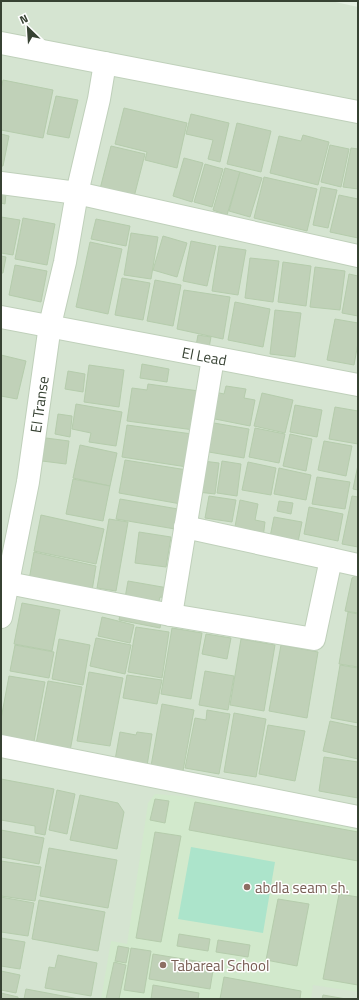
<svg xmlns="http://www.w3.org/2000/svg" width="359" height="1000" font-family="'Titillium Web',sans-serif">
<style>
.residential{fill:#d5e4d1}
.education{fill:#d2e9cc}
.garden{fill:#ace4cb}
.building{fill:#c0d1b8;stroke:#b5ccac}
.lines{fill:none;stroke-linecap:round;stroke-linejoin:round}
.street-casing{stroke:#bfd0ba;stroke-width:24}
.street{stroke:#fff;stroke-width:22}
.education-dot{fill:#8d6e63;stroke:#fff;stroke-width:1.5}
.labels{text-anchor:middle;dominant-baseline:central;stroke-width:3;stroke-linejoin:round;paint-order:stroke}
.street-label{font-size:15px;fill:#374233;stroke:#fff}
.education-label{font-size:15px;fill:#785e54;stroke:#fff;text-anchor:start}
</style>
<rect width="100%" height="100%" fill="#e5f0e2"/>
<polygon class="residential" points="1,1 331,1 358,7 358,999 1,999"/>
<polygon class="education" points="155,794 181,796 358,829 358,992 313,985 311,999 101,999 111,941 127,944 148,803"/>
<polygon class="garden" points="191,847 275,862 263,933 178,919"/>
<g class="building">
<polygon points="3,80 53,90 43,138 1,130 1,89"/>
<polygon points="56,96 78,100 69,138 47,134"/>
<polygon points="124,108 187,123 177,168 145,160 147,152 115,144"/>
<polygon points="191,114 229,123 220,162 208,159 213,140 186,134"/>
<polygon points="237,123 271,131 261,172 227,164"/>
<polygon points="1,134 9,136 3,166 1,166"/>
<polygon points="303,135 329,142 318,185 270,173 279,136 301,141"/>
<polygon points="330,145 349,149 341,187 321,182"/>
<polygon points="111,146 145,154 134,197 100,189"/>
<polygon points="351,148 358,149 358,189 343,187"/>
<polygon points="184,158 203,163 192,202 173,196"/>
<polygon points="205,164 223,169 212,207 194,202"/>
<polygon points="225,168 240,172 227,215 213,210"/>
<polygon points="240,172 262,178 250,217 229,211"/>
<polygon points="264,177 317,189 307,231 254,218"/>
<polygon points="321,187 337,190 328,228 313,225"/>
<polygon points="1,193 6,194 5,204 1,203"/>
<polygon points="339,195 358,199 358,238 330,232"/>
<polygon points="1,217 20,220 13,255 1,253"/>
<polygon points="23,218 55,224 47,265 15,259"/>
<polygon points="96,219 130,226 126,246 91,239"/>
<polygon points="131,233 158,237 151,279 124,275"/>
<polygon points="163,236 187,243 177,277 153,270"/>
<polygon points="191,241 216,246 207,286 183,281"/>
<polygon points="90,242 122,249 108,314 76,307"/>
<polygon points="219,246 246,250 238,295 212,291"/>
<polygon points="1,256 6,257 3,273 1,273"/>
<polygon points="250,258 279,261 273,302 245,298"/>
<polygon points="283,262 311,266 306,306 278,302"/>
<polygon points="15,265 47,271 41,302 9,295"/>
<polygon points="315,267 345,271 340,310 310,307"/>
<polygon points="349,274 358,276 358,316 342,313"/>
<polygon points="122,278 150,283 143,320 115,315"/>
<polygon points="155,280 181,285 173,326 147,321"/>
<polygon points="184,290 230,297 223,339 177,329"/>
<polygon points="235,302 270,309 263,347 228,340"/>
<polygon points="275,310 301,313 295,357 270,354"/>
<polygon points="335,319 358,323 358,343 354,365 327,360"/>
<polygon points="198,335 211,337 208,353 195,351"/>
<polygon points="1,355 26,361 17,399 1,396"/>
<polygon points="142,364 169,369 167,382 140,378"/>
<polygon points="89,365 124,370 119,407 84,402"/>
<polygon points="68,371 85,374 83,392 65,389"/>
<polygon points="148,384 199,391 194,430 127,421 132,388 147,390"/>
<polygon points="226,386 246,389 244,398 255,400 250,426 210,418 215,392 224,394"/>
<polygon points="262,393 293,400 285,433 254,426"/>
<polygon points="76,404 122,412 116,446 89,442 91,433 72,429"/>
<polygon points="295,405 322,410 317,437 290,432"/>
<polygon points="335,407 358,411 358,444 329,439"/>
<polygon points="58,414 72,416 70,437 55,434"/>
<polygon points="208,422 249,429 244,458 203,451"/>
<polygon points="127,425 192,434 187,467 122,457"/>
<polygon points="255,428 285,434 279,463 249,457"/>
<polygon points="290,434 312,439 306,471 283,466"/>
<polygon points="46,438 69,441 66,464 42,461"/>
<polygon points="324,441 352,446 346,476 318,470"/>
<polygon points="80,445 117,453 110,486 73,478"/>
<polygon points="125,460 187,470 181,504 119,493"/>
<polygon points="203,461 219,463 215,494 198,492"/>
<polygon points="222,461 241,464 237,496 217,493"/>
<polygon points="248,462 276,468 271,495 242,490"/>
<polygon points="358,465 358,490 353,489"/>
<polygon points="279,468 311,475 306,500 274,494"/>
<polygon points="317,477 350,482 345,509 312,504"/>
<polygon points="73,479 110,486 103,521 66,514"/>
<polygon points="209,496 236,500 232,522 205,518"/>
<polygon points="352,496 358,497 358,547 342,544"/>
<polygon points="120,499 178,509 175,529 116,519"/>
<polygon points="240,500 258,504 255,520 265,522 263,538 234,532"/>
<polygon points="279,501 293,503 291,514 277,511"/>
<polygon points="309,507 343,514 338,541 304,534"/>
<polygon points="41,515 104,529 96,564 34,551"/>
<polygon points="274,517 302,522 297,547 269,542"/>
<polygon points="109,519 128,522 116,591 97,588"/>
<polygon points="139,532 171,537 166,567 135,563"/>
<polygon points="34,552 96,566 91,597 29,580"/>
<polygon points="358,574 358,613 345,611 352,578"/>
<polygon points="128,581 168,588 166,598 160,597 159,601 139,598 125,598"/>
<polygon points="22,603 60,610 52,651 14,644"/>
<polygon points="121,609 162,617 160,628 119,620"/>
<polygon points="348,612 358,614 358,667 339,664"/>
<polygon points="102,617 134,625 130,643 98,636"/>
<polygon points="136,627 169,632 162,678 128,672"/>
<polygon points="172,628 202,633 191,699 161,694"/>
<polygon points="206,634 231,638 227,659 202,654"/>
<polygon points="96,638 131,645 125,674 90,666"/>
<polygon points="59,639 90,645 83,685 52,679"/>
<polygon points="241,639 275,645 264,711 230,705"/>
<polygon points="15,645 54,652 49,678 10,671"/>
<polygon points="281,645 318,652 307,718 269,711"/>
<polygon points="340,665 358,668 358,723 331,718"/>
<polygon points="205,671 234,676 228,710 199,705"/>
<polygon points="89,672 123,678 110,746 77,741"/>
<polygon points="127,675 162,680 157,704 123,698"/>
<polygon points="9,676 45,682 33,747 1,741 1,719"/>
<polygon points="48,681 82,687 70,751 36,744"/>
<polygon points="162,704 194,710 183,771 151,766"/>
<polygon points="207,710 230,714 219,774 185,768 195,718 206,720"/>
<polygon points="234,713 266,719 256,777 224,772"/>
<polygon points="330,721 358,727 358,759 323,751"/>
<polygon points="268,725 305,731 295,781 259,774"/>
<polygon points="120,732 136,735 137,732 152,734 147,766 115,760"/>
<polygon points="324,757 358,762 358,798 319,791"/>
<polygon points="1,779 54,789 45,835 35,833 35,826 1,820"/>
<polygon points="57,790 75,794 67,834 49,830"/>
<polygon points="80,795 118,803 124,812 117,849 70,840"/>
<polygon points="155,799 169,801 165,823 150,820"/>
<polygon points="195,802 358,832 358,861 189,830"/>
<polygon points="1,830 44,838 39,864 1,857"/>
<polygon points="155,832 181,836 161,942 136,938"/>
<polygon points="49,848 117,860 108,908 40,896"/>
<polygon points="1,861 41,867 35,901 1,896"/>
<polygon points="339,894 358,897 358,985 323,979"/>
<polygon points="1,897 34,903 28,936 1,932"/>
<polygon points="278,899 309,904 297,966 266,960"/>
<polygon points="39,900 105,912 98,951 32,939"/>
<polygon points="179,934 210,939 208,951 177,946"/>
<polygon points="1,938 25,942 20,969 1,966"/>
<polygon points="218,940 250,945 248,957 216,952"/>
<polygon points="118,946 129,948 126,963 115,961"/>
<polygon points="131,948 151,951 144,993 124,990"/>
<polygon points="153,954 214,964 210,989 149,979"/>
<polygon points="58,955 97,963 91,996 45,988 49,967 55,968"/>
<polygon points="114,962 126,965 119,999 106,999"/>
<polygon points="1,971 20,975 16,993 1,990"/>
<polygon points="224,977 301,991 300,999 220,999"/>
<polygon points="153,985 199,993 198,999 151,999"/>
<polygon points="26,989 79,999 24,999"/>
<polygon points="1,993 18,997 18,999 1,999"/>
<polygon points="323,995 346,999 322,999"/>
</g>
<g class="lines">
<g class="street-casing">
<g id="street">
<polyline points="1,43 358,112"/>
<polyline points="1,183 77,193 358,256"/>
<path id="s1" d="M1,317l357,68"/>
<polyline points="185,527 331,559"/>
<polyline points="8,583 171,615 314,639 331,559 358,565"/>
<polyline points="171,615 213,358"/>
<path id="s2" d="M1,617l27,-135 22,-157 15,-63 12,-69 22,-94 6,-36"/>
<polyline points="1,746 358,817"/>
</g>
</g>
<use href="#street" class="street"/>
</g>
<g class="education-dot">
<circle cx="247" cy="887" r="4"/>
<circle cx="163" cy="965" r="4"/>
</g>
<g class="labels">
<g class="street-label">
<text stroke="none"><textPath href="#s1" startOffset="207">El Lead</textPath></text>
<text stroke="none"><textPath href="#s2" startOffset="216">El Transe</textPath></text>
</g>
<g class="education-label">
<text x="255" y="887">abdla seam sh.</text>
<text x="171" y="965">Tabareal School</text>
</g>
</g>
<rect width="359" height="1000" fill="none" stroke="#374233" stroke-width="4"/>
<g transform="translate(28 28) rotate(335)" stroke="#ffffff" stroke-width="3" paint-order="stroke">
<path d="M0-3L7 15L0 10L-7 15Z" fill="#374233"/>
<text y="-6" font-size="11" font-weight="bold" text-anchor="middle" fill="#374233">N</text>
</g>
</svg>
